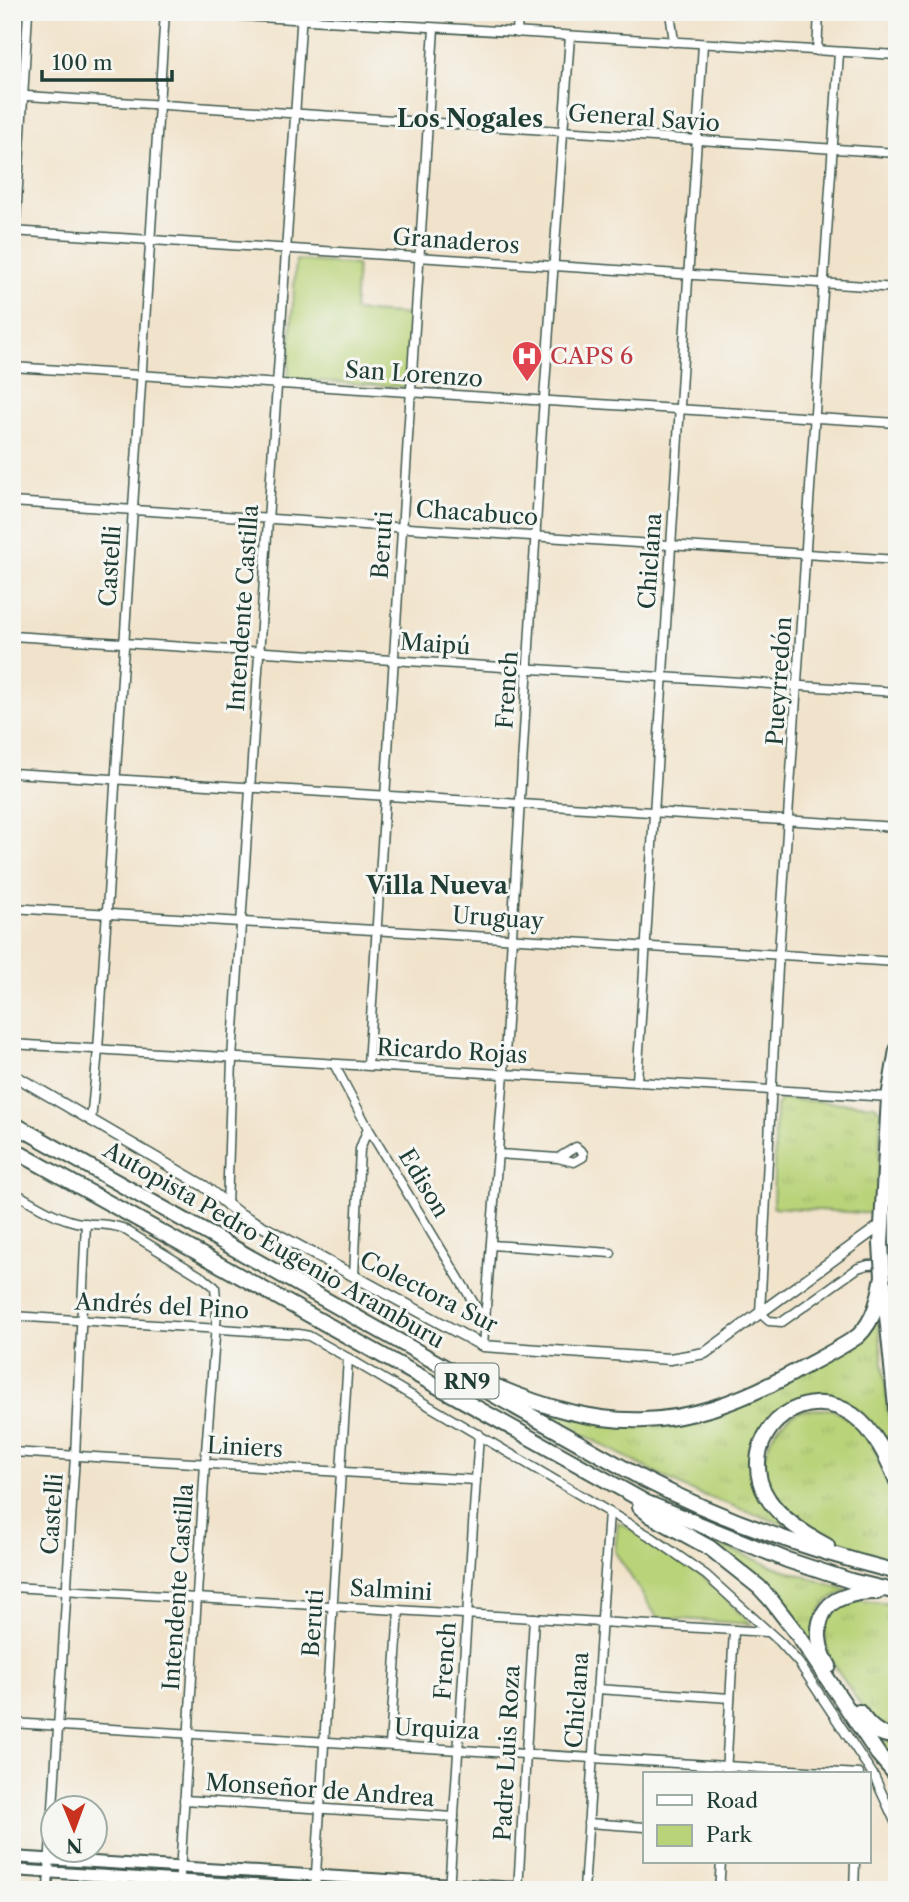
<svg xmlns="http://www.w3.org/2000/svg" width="909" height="1902" font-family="'Libre Caslon Text',serif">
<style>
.grass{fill:url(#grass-tufts);stroke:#6c8856;stroke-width:2}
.green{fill:#b9d379;stroke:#6c8856;stroke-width:2}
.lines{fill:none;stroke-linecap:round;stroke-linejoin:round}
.minor-casing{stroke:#3e564b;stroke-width:11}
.tertiary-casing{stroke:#3e564b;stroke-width:13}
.secondary-casing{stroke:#3e564b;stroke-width:14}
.trunk-casing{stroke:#3e564b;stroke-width:18}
.motorway-casing{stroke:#3e564b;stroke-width:18}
.minor{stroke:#fff;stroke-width:8}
.tertiary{stroke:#fff;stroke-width:10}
.secondary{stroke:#fff;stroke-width:10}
.trunk{stroke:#fff;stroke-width:14}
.motorway{stroke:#fff;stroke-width:14}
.trunk-bridge-casing{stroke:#3e564b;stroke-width:18;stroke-linecap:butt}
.trunk-bridge{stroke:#fff;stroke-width:14}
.labels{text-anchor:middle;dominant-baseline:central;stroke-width:6;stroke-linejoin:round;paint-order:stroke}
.shield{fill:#f6f6f2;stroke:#60746d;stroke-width:2}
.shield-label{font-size:21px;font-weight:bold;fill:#1f3d34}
.street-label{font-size:23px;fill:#1f3d34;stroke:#f6f6f2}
.health-label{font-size:23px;fill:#be3a42;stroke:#f6f6f2;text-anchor:start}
.neighbourhood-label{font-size:24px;font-weight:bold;fill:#1f3d34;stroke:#f6f6f2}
</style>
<defs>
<pattern id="grass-tufts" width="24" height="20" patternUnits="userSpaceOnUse" patternTransform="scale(1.75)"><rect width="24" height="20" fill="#b9d379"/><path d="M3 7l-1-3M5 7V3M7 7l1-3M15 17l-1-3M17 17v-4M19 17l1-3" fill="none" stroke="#9fb669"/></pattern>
</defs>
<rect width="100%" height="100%" fill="#f6f6f2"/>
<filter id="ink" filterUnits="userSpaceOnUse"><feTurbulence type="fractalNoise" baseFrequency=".0143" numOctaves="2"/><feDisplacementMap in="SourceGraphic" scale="14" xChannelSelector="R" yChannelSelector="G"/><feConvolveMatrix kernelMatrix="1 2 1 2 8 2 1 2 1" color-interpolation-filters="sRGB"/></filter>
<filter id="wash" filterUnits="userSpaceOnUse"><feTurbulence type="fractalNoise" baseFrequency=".00686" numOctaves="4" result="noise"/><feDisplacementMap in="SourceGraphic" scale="28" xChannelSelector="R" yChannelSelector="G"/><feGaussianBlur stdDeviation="1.57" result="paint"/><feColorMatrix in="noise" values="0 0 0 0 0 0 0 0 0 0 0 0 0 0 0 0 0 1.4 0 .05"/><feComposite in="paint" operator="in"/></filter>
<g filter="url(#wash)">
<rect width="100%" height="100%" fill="#f1e3cb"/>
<g class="grass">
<polygon points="780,1099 875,1105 881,1112 877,1214 773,1207 776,1108"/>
<polygon points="878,1320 894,1460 867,1418 848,1404 839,1401 800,1400 783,1407 764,1426 755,1443 753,1460 788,1526 689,1490 522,1403 578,1418 720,1409"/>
<path d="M832,1409l31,19 28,53 6,23v56c-49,-12 -134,-36 -133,-99 0,-6 4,-14 6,-20 4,-12 17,-25 29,-30 9,-3 23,-1 33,-2z"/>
<path d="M710,1541l59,24 78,25v2c-26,5 -38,33 -32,57l52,82 13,9 17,2v29l-29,-36 -87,-131 -31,-31 -37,-27z"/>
<polygon points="857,1600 897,1605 897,1732 885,1729 867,1715 827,1654 824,1626 833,1611"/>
<polygon points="55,1864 173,1871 174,1873 171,1875 56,1868"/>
<polygon points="186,1873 305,1880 305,1881 303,1883 186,1876"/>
<polygon points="324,1881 439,1888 441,1890 323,1886 321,1883"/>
</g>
<g class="green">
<polygon points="296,260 357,265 354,311 410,315 405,387 288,379"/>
<polygon points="618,1522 652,1541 704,1577 751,1624 657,1617 615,1552"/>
</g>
</g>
<g filter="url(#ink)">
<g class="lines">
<g class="minor-casing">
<g id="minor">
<polyline points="177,12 897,55"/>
<polyline points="670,12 674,42"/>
<polyline points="517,33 518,12"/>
<polyline points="817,51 819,12"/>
<polyline points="839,53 778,967 760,1313 769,1321 782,1322 858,1268 868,1265 897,1264"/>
<polyline points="12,95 897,153"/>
<polyline points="12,231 897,288"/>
<polyline points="12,289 28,12"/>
<polyline points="12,367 897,423"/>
<polyline points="12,502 897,560"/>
<polyline points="12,636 897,692"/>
<polyline points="12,773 897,827"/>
<polyline points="12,908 897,962"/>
<path d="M12,1044c292,20 585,34 877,53"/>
<polyline points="334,1064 368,1128 484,1320"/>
<polyline points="368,1065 434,28"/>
<polyline points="637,1081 703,44"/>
<polyline points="91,1121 98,1050 165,12"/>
<polyline points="498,1154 558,1158 574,1162 583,1157 583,1153 576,1147 558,1158"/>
<path d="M12,1191c19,11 39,24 60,30 16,5 32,1 50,7l83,51 10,8 2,25 -12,152 -26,426"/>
<polyline points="227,1206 232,1059 302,12"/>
<polyline points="491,1245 611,1253"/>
<polyline points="354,1276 360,1149 368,1128"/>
<polyline points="12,1316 299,1334 309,1336 348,1358 653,1538 706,1575 780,1642 799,1663 874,1776 897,1826"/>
<polyline points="483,1346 504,1073 541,441 570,36"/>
<polyline points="12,1452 476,1480"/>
<polyline points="12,1587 767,1632"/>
<polyline points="597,1689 730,1698"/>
<polyline points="12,1723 859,1774"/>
<polyline points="390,1745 399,1610"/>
<polyline points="726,1774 734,1630"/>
<polyline points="184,1800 454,1817"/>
<polyline points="53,1808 75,1456 86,1223"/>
<polyline points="588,1823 645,1827"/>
<polyline points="48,1890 52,1814"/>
<polyline points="315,1890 348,1358"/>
<polyline points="449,1890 479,1434"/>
<polyline points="518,1890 534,1618"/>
<polyline points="584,1890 609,1512"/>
<polyline points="719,1890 721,1862"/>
<polyline points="854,1890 855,1862"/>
</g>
</g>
<g class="tertiary-casing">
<polyline id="tertiary" points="12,1074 204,1186 238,1213 483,1346 670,1359 705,1353 881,1225"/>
</g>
<g class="secondary-casing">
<g id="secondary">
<polyline points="12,1857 552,1890"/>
<polyline points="12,1870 332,1890"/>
</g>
</g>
<g class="trunk-casing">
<g id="trunk">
<polyline points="897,1213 897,1252"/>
<polyline points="881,1244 889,1097 897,1050"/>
<polyline points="884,1285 897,1417"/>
</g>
</g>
<g class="motorway-casing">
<g id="motorway">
<path d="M12,1123l631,356c80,41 166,71 254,93"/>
<polyline points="12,1149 647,1503 787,1560 851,1581 897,1592"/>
<path d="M485,1382c119,52 193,53 308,-9 21,-12 45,-23 65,-37 17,-16 21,-38 25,-60"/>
<polyline points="640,1507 650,1515 710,1548 759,1587 771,1600 798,1635 878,1754 897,1776"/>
<path d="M827,1546c-26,-14 -59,-35 -67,-65 -14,-55 47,-99 93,-66 22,16 34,42 44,66"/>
<path d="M829,1666c-15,-23 -16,-59 15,-69 10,-4 22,-5 33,-5"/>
<path d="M859,1712c10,14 20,25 38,24"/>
</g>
</g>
<use href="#minor" class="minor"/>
<use href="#tertiary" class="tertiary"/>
<use href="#secondary" class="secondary"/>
<use href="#trunk" class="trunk"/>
<use href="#motorway" class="motorway"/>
<g class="trunk-bridge-casing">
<polyline id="trunk-bridge" points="881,1244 883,1276"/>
</g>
<use href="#trunk-bridge" class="trunk-bridge"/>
</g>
</g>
<defs>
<g id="hospital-pin" transform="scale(1.575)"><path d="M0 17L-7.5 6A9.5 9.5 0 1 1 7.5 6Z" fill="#e0444e" stroke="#f6f6f2"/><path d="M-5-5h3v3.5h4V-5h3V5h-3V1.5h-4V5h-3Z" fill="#fff"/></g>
</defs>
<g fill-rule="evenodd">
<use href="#hospital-pin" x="527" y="356"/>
</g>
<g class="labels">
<rect class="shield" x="435.5" y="1363.5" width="63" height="35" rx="5"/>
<g class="shield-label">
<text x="467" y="1381">RN9</text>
</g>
<g class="street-label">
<text transform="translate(644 118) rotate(4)">General Savio</text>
<text transform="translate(456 241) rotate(4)">Granaderos</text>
<text transform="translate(414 374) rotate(4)">San Lorenzo</text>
<text transform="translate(477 513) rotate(4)">Chacabuco</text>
<text transform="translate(382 545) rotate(-86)">Beruti</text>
<text transform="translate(650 561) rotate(-86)">Chiclana</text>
<text transform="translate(110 566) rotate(-86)">Castelli</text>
<text transform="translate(243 608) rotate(-86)">Intendente Castilla</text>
<text transform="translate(435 644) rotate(4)">Maipú</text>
<text transform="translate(779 681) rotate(-86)">Pueyrredón</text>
<text transform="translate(507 690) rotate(-86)">French</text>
<text transform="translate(498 918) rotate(4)">Uruguay</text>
<text transform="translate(452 1051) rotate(3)">Ricardo Rojas</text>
<text transform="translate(424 1183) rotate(59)">Edison</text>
<text transform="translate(274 1245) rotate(30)">Autopista Pedro Eugenio Aramburu</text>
<text transform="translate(429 1292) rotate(27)">Colectora Sur</text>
<text transform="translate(162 1306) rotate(3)">Andrés del Pino</text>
<text transform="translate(245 1447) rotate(3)">Liniers</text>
<text transform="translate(52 1514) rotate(-86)">Castelli</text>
<text transform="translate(178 1587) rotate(-86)">Intendente Castilla</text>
<text transform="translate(391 1590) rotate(3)">Salmini</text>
<text transform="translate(313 1623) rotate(-86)">Beruti</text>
<text transform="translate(445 1661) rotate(-86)">French</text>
<text transform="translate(577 1700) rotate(-86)">Chiclana</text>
<text transform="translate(437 1729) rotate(3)">Urquiza</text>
<text transform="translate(507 1753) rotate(-87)">Padre Luis Roza</text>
<text transform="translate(320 1790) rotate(4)">Monseñor de Andrea</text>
</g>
<g class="health-label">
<text x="550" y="356">CAPS 6</text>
</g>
<g class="neighbourhood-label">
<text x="470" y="118">Los Nogales</text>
<text x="437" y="885">Villa Nueva</text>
</g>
</g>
<rect width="909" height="1902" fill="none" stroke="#f6f6f2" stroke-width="42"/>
<rect x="643" y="1772" width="228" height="91" fill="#f6f6f2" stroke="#a0aca6" stroke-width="2"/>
<rect x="657" y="1795" width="35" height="10" fill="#ffffff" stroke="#a0aca6" stroke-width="2"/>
<text x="706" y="1808" font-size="21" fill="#1f3d34">Road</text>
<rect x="657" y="1825" width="35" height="21" fill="#b9d379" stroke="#a0aca6" stroke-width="2"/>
<text x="706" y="1842" font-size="21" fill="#1f3d34">Park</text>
<g transform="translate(74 1829) rotate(179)"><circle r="33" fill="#f6f6f2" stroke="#a0aca6" stroke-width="2"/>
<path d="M0-5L12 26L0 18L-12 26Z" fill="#c8321e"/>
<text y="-10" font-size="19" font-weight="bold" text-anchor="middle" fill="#1f3d34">N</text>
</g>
<path d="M42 70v10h130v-10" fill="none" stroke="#1f3d34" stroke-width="3.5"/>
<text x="52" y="70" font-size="21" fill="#1f3d34" stroke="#f6f6f2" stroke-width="5" paint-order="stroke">100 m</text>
</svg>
